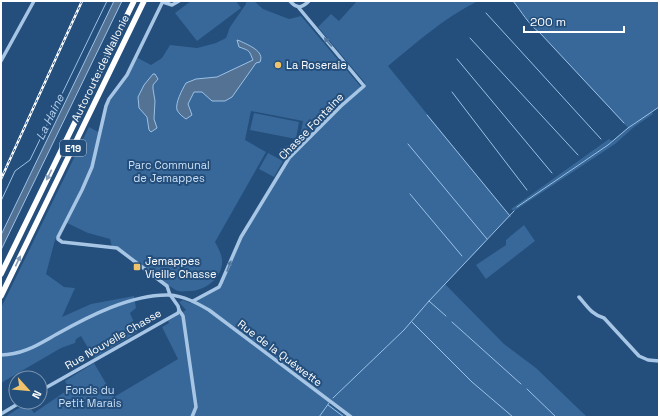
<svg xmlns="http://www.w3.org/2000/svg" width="660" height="418" font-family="'Space Grotesk',sans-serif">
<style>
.green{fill:#376899}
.water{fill:#547394;stroke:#9bc1e6}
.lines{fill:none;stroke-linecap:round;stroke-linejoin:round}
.stream{stroke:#9bc1e6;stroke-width:1}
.minor{stroke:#a7c6e5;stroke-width:3.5}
.highway{stroke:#fff;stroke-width:5.5}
.rail-casing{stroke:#fff;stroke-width:2.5}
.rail{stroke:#244e7b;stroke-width:1;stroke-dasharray:3;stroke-linecap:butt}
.oneway{fill:#5278a0}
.oneway2{fill:#879eb6}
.poi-dot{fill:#efc36b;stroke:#244e7b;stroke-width:1.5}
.labels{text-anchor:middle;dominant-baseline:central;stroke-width:4;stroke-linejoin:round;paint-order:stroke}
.shield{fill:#244e7b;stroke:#bdcad7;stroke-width:1}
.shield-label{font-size:10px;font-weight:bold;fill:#fff}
.poi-label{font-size:11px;fill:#fff;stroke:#244e7b;text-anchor:start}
.street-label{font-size:11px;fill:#fff;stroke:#244e7b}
.park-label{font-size:11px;fill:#cadff4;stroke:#244e7b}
.water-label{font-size:12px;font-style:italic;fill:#b2d0ed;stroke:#244e7b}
</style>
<rect width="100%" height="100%" fill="#244e7b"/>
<g class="green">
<polygon points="191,1 236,1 241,8 197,41 175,13"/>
<path d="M246,1h8l9,8 26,10 12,-3 60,71 4,-4 -47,-56 13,-13 8,7 18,-20h121c-33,16 -62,42 -90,65l122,150 -23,23 -5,7 -37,38 59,60 32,24 51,49h-236l-21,-15 -1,2 18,13h-342l22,-14 7,10 35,-24 -4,-8 29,-18 20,34 64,-38 -16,-32 7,-4 -1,-2 18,-11 -7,-8 4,-2 7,3 29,-16 17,-40 51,-85 -6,-7 -1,-6 19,-8 4,-20 -52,-10 -6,29 21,12 -51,90c3,5 6,11 7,17 2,17 -15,31 -31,32 -4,0 -9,1 -13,0 -4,-1 -6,-5 -11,-5l-46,-36 -9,-3 -2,-8 -22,-6 -23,-11 -10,18 -9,34 18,13 11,1 -13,29 29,-13 43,-8 2,12 -6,5 8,19 -44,26 -13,-22 -5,3 -1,4 -14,5 -60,35v-75l88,-181 11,6 -8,35 15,-62 29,-49 15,8 11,-7 8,-13 27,3 19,-5 10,-5 4,-11 16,-23z"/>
<path d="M513,1h146v106l-7,5 1,2 -19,13 -19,17 -101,67 -3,-2 98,-70 3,2 16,-13 -88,-95c-12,-9 -18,-21 -27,-32z"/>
<polygon points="254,113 299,122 296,139 250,130"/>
<polygon points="268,153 283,161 274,177 259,169"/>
<polygon points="524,225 535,241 486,279 476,265 506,245 506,240"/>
</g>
<g class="water">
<polygon points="114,1 122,1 1,250 1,235"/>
<path d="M237,40l3,1c8,4 25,10 20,21l-4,1 -24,34 -7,4h-13l-10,-9h-8l-6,12 4,11 -6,4c-3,-2 -7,-5 -9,-9 -2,-7 5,-20 9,-27l10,-4 21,-2 36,-17c-4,-9 -2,-9 -14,-13z"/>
<polygon points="153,74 155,74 158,79 153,85 153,89 155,101 154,119 157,128 151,132 149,130 147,117 139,108 138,97 144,85"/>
</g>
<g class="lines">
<g class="stream">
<path d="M513,1c9,11 15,23 27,32l84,90"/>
<polyline points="486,13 601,139"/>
<polyline points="470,38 578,155"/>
<polyline points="457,59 552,173"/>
<polyline points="452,92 527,190"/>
<polyline points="427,115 510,216"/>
<polyline points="408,144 487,239"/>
<polyline points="410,194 462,256"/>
<polyline points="1,201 15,171 30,160 107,1"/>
<polyline points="517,207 608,145 628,128 659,107"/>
<polyline points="429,301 446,316"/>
<polyline points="412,322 472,382 513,417"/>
<polyline points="452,322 521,384"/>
<polyline points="527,389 556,417"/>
<polyline points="333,398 404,330 429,301 514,211"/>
<polyline points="328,405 344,417"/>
<polyline points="319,417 329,403"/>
</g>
<g class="minor">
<polyline points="163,1 127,75 109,99 106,106 92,167 82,190 58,237 58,239 62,242 117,248 167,286 170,295"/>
<path d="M290,1c7,8 12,7 19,0"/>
<polyline points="163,2 172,5 179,1"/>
<polyline points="1,61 34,1"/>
<path d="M579,297c8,9 13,18 25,21l35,38 9,4 11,1"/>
<polyline points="193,301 219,287 221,283 241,237 289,158 341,106 364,86 299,8"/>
<polyline points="179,310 183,316 196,407 192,417"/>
<path d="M1,355c22,0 38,-11 56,-21 32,-18 75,-40 112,-39 15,1 28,8 40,15l142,107"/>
<polyline points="40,391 178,313 179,310 178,306 171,296"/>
<polyline points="1,414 21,402"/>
</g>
<g class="highway">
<polyline points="1,274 134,1"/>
<polyline points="1,296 144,1"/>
</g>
<g class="rail-casing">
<polyline id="rail" points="1,179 82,1"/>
</g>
<use href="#rail" class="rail"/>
</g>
<defs><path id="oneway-solid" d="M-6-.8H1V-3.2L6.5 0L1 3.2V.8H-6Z"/></defs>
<g class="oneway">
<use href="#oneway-solid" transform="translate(328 42) rotate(-130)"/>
<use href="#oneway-solid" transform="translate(229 266) rotate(-69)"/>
</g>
<g class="oneway2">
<use href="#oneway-solid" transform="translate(49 175) rotate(116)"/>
<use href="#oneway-solid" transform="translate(18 261) rotate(-64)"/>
</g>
<g class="poi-dot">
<circle cx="278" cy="65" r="4"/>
<rect x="133" y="263" width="8" height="8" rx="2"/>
</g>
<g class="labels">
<rect class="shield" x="60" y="140" width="26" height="16" rx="3"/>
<g class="shield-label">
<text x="73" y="148">E19</text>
</g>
<g class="poi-label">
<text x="286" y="65">La Roseraie</text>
<text x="145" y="261">Jemappes<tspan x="145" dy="13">Vieille Chasse</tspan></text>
</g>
<g class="street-label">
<text transform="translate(100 68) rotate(-64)">Autoroute de Wallonie</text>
<text transform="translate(311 126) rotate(-46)">Chasse Fontaine</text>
<text transform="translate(113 339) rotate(-30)">Rue Nouvelle Chasse</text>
<text transform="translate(280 353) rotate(37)">Rue de la Quéwette</text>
</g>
<g class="park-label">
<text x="169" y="165">Parc Communal<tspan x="169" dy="13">de Jemappes</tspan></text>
<text x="90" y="390">Fonds du<tspan x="90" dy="13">Petit Marais</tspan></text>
</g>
<g class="water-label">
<text transform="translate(50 117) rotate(-64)">La Haine</text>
</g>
</g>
<rect width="660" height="418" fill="none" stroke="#ffffff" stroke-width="4"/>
<g transform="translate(28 390) rotate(117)"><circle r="19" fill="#244e7b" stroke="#7c95b0"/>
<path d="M0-3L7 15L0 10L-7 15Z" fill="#efc36b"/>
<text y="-6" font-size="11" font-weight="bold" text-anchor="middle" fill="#ffffff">N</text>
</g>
<path d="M524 26v6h100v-6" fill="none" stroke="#ffffff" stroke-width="2"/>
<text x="530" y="26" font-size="12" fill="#ffffff" stroke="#244e7b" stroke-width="3" paint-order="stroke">200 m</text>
</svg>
